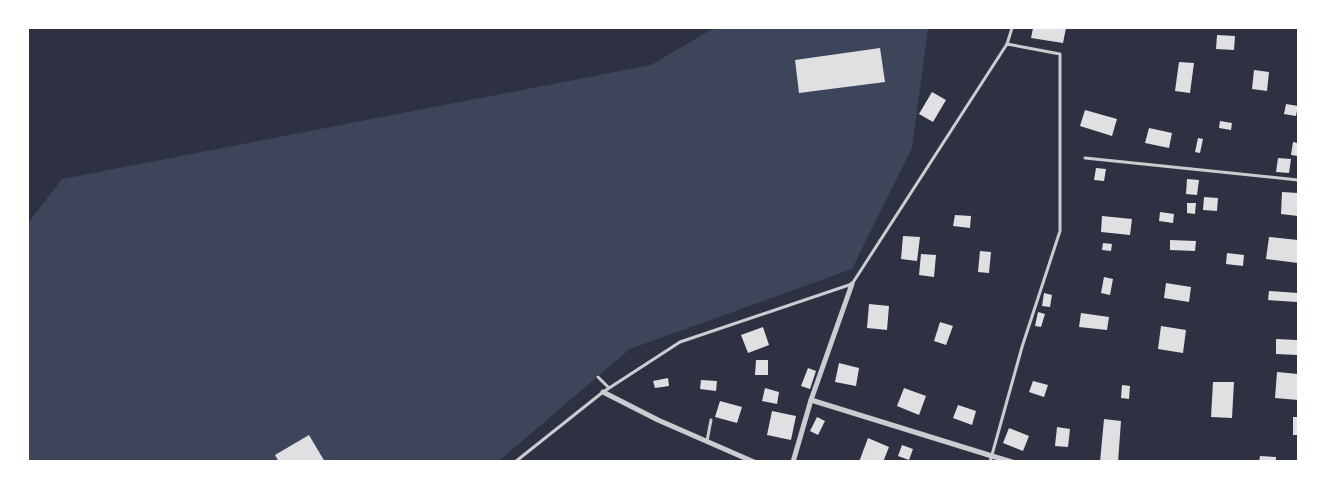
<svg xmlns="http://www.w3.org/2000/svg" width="1326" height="489" font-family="'DejaVu Sans',sans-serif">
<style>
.green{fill:#3c4559}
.building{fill:#e0e0e3}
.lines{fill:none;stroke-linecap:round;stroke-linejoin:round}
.service{stroke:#caccd0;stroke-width:3}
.minor{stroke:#caccd0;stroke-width:5}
</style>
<rect width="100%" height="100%" fill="#2d3142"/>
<polygon class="green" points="714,28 928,28 912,148 852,269 630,349 499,461 28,461 28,223 62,179 651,65"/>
<g class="building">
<polygon points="1033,28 1066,28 1063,43 1031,38"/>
<polygon points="1217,35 1235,36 1234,50 1216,49"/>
<polygon points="880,48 885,82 799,93 795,60"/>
<polygon points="1179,62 1194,63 1190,93 1175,91"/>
<polygon points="1254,70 1269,72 1267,91 1252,89"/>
<polygon points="932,92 946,100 933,122 919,114"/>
<polygon points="1286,104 1298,106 1296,116 1284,114"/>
<polygon points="1085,110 1117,119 1112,136 1080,126"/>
<polygon points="1220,121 1232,123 1231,130 1219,128"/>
<polygon points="1149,128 1172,133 1169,148 1145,143"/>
<polygon points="1198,138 1203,139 1200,153 1195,152"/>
<polygon points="1293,142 1298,143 1298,156 1291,155"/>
<polygon points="1278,158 1291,159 1289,173 1276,172"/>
<polygon points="1096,168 1106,169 1104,181 1094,180"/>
<polygon points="1187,179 1199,180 1197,195 1186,194"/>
<polygon points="1282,192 1298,193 1298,216 1281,214"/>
<polygon points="1204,197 1218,198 1217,211 1203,210"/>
<polygon points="1187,203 1196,203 1195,214 1187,213"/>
<polygon points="1160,212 1174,214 1173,223 1159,221"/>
<polygon points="955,215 971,216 970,228 953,226"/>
<polygon points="1102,216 1132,219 1130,235 1101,232"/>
<polygon points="903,236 920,237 917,261 901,259"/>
<polygon points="1269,237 1298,240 1298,263 1266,259"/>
<polygon points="1170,240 1196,241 1195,251 1170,250"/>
<polygon points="1103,243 1112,244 1111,251 1102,250"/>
<polygon points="980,251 991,252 989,273 978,272"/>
<polygon points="1227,253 1244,255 1243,266 1226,264"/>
<polygon points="921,254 936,255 934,277 919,275"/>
<polygon points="1104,277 1113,279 1110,295 1101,293"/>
<polygon points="1166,283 1191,287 1189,302 1164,298"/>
<polygon points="1269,291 1298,293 1297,302 1268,300"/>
<polygon points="1044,293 1052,295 1050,307 1042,306"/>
<polygon points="869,304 889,306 887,330 867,328"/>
<polygon points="1038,312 1045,314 1041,327 1035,326"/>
<polygon points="1081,313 1109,317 1107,330 1079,327"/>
<polygon points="940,322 953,326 946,345 934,341"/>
<polygon points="1161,326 1186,330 1183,353 1158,349"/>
<polygon points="763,327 769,345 748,353 741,335"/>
<polygon points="1276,339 1297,340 1297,355 1276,354"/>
<polygon points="756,360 768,360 768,375 755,375"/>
<polygon points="839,363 859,368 856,386 835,382"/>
<polygon points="808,368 816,371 810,389 801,386"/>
<polygon points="1277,372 1298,374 1298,400 1275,398"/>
<polygon points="668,378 669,386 655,388 653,381"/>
<polygon points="701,380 717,381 716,391 700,389"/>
<polygon points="1033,381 1048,385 1044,397 1029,392"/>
<polygon points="1213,382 1234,382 1232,418 1211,417"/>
<polygon points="1122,385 1130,386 1129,399 1121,398"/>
<polygon points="765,388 779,392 777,404 762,401"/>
<polygon points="904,388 926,396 919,415 897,406"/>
<polygon points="720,401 742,407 737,423 715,417"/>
<polygon points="958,405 976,411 972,425 953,418"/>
<polygon points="772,411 796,416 791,440 767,435"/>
<polygon points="817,417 825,421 818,435 810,431"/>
<rect x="1293" y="417" width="5" height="18"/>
<polygon points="1104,419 1121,421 1118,462 1100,462"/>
<polygon points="1057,427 1070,429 1068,447 1055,446"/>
<polygon points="1009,428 1029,436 1023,451 1003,443"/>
<polygon points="309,435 325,462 279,462 275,455"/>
<polygon points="868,438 889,447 883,462 859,462"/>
<polygon points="902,445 913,449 909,460 898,456"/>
<polygon points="1260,456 1276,457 1276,462 1259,462"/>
</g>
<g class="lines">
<g class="service">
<polyline points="1085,158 1298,180"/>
<polyline points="598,377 609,388"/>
<polyline points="707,441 711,420"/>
<polyline points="515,462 603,392 680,342 852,284 1007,44 1012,28"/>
<polyline points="990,462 1022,347 1060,231 1060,54 1007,44"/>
</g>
<g class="minor">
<polyline points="603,392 658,420 754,462"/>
<polyline points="811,400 992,456 1012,462"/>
<polyline points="793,462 811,400 852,284"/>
</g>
</g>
<rect width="1326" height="489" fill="none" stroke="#ffffff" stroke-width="58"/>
</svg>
